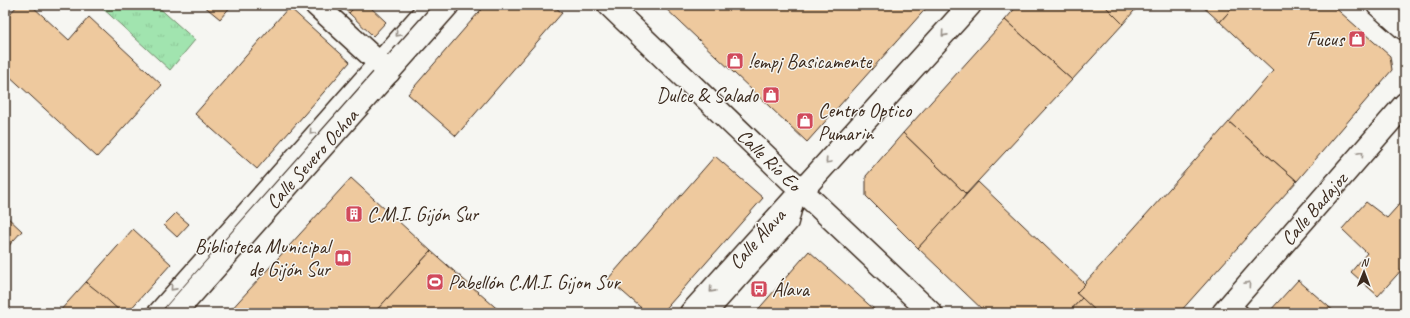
<svg xmlns="http://www.w3.org/2000/svg" width="1410" height="318" font-family="Caveat,sans-serif">
<style>
.grass{fill:url(#grass-tufts);stroke:#6e8766}
.building{fill:#eec99e;stroke:#3b2a1e}
.lines{fill:none;stroke-linecap:round;stroke-linejoin:round}
.service-casing{stroke:#3b2a1e;stroke-width:14}
.minor-casing{stroke:#3b2a1e;stroke-width:25}
.service{stroke:#f6f6f2;stroke-width:11}
.minor{stroke:#f6f6f2;stroke-width:22}
.oneway{stroke:#989088}
.labels{text-anchor:middle;dominant-baseline:central;stroke-width:3;stroke-linejoin:round;paint-order:stroke}
.poi-label{font-size:20px;fill:#3b2a1e;stroke:#f6f6f2;text-anchor:start}
.street-label{font-size:20px;fill:#3b2a1e;stroke:#f6f6f2}
</style>
<defs>
<pattern id="grass-tufts" width="24" height="20" patternUnits="userSpaceOnUse"><rect width="24" height="20" fill="#a1e4af"/><path d="M3 7l-1-3M5 7V3M7 7l1-3M15 17l-1-3M17 17v-4M19 17l1-3" fill="none" stroke="#8cc496"/></pattern>
</defs>
<rect width="100%" height="100%" fill="#f6f6f2"/>
<filter id="ink" filterUnits="userSpaceOnUse"><feTurbulence type="fractalNoise" baseFrequency=".025" numOctaves="2"/><feDisplacementMap in="SourceGraphic" scale="8" xChannelSelector="R" yChannelSelector="G"/><feConvolveMatrix kernelMatrix="1 2 1 2 8 2 1 2 1" color-interpolation-filters="sRGB"/></filter>
<g filter="url(#ink)">
<polygon class="grass" points="99,5 156,5 195,40 170,70"/>
<g class="building">
<polygon points="18,5 31,5 69,40 89,17 162,85 97,157 5,72 5,19"/>
<polygon points="203,5 232,5 220,19"/>
<polygon points="339,5 357,5 349,13"/>
<polygon points="357,5 368,5 386,22 373,36 349,13"/>
<polygon points="485,5 553,5 562,13 456,136 408,94"/>
<polygon points="662,5 929,5 807,142"/>
<polygon points="1018,5 1104,5 1123,24 1072,80 1005,20"/>
<polygon points="1104,5 1139,5 1123,24"/>
<polygon points="1201,5 1235,5 1220,22"/>
<polygon points="1235,5 1332,5 1390,56 1392,70 1297,181 1229,122 1273,71 1220,22"/>
<polygon points="289,7 350,62 257,169 195,114"/>
<polygon points="1005,20 1072,80 966,194 903,133"/>
<polygon points="1229,122 1297,181 1179,313 1098,313 1076,293"/>
<polygon points="903,133 966,194 955,209 918,248 866,196 866,176"/>
<polygon points="715,156 763,198 662,313 647,313 608,279"/>
<polygon points="351,178 431,251 374,313 228,313"/>
<polygon points="978,182 1085,284 1076,293 1082,298 1068,313 986,313 918,248"/>
<polygon points="1405,198 1405,253 1402,256 1405,259 1405,266 1378,296 1351,272 1367,253 1342,229 1366,202 1387,218"/>
<polygon points="176,213 189,224 177,237 164,225"/>
<polygon points="5,215 22,231 5,250"/>
<polygon points="133,229 171,264 127,313 122,313 86,282"/>
<polygon points="431,251 502,313 374,313"/>
<polygon points="809,251 877,312 755,313"/>
<polygon points="1298,280 1336,313 1270,313 1269,312"/>
<polygon points="86,282 100,293 122,313 58,313"/>
<polygon points="1082,298 1098,313 1068,313"/>
</g>
<g class="lines">
<g class="service-casing">
<g id="service">
<polyline points="1232,302 1244,313"/>
<polyline points="152,313 424,5"/>
<polyline points="712,313 792,224 798,201"/>
</g>
</g>
<g class="minor-casing">
<g id="minor">
<polyline points="316,5 389,72"/>
<polyline points="609,5 801,190 931,313"/>
<polyline points="1378,5 1405,29"/>
<polyline points="175,313 448,5"/>
<polyline points="691,313 970,5"/>
<polyline points="1223,313 1405,104"/>
</g>
</g>
<use href="#service" class="service"/>
<use href="#minor" class="minor"/>
</g>
<defs><path id="oneway-chevron" d="M-2-3.5L2.5 0L-2 3.5" fill="none" stroke-width="1.6" stroke-linecap="round" stroke-linejoin="round"/></defs>
<g class="oneway">
<use href="#oneway-chevron" transform="translate(398 34) rotate(132)"/>
<use href="#oneway-chevron" transform="translate(944 34) rotate(132)"/>
<use href="#oneway-chevron" transform="translate(312 132) rotate(131)"/>
<use href="#oneway-chevron" transform="translate(1361 154) rotate(-49)"/>
<use href="#oneway-chevron" transform="translate(828 161) rotate(133)"/>
<use href="#oneway-chevron" transform="translate(1248 284) rotate(-49)"/>
<use href="#oneway-chevron" transform="translate(173 288) rotate(132)"/>
<use href="#oneway-chevron" transform="translate(712 290) rotate(132)"/>
</g>
</g>
<defs>
<g id="shop-square" transform="scale(0.9)"><rect x="-9" y="-9" width="18" height="18" rx="4" fill="#d1495b" stroke="#f6f6f2"/><path d="M-5-2.5h2.3a2.7 3.5 0 0 1 5.4 0H5L5.5 6h-11ZM-1.5-2.5h3a1.5 2.3 0 0 0-3 0Z" fill="#fff"/></g>
<g id="building-square" transform="scale(0.9)"><rect x="-9" y="-9" width="18" height="18" rx="4" fill="#d1495b" stroke="#f6f6f2"/><path d="M-4-6H4V6H1V3H-1V6H-4ZM-2.5-4.3h1.7v1.8h-1.7ZM.8-4.3h1.7v1.8H.8ZM-2.5-1h1.7V.8h-1.7ZM.8-1h1.7V.8H.8Z" fill="#fff"/></g>
<g id="library-square" transform="scale(0.9)"><rect x="-9" y="-9" width="18" height="18" rx="4" fill="#d1495b" stroke="#f6f6f2"/><path d="M-6-4Q-3-5.5-.7-3.5V5Q-3 3-6 4ZM6-4Q3-5.5 .7-3.5V5Q3 3 6 4Z" fill="#fff"/></g>
<g id="stadium-square" transform="scale(0.9)"><rect x="-9" y="-9" width="18" height="18" rx="4" fill="#d1495b" stroke="#f6f6f2"/><path d="M0-5a6.5 5 0 1 0 0 10a6.5 5 0 1 0 0-10ZM-3.5-1.8h7v3.6h-7Z" fill="#fff"/></g>
<g id="bus-square" transform="scale(0.9)"><rect x="-9" y="-9" width="18" height="18" rx="4" fill="#d1495b" stroke="#f6f6f2"/><path d="M-5-6H5V4H4V6H2V4H-2V6H-4V4H-5ZM-3.5-4V0h7V-4ZM-3.5 1.2v1.5H-2V1.2ZM2 1.2v1.5H3.5V1.2Z" fill="#fff"/></g>
</defs>
<g fill-rule="evenodd">
<use href="#shop-square" x="1357" y="39"/>
<use href="#shop-square" x="735" y="61"/>
<use href="#shop-square" x="771" y="95"/>
<use href="#shop-square" x="805" y="121"/>
<use href="#building-square" x="354" y="214"/>
<use href="#library-square" x="343" y="258"/>
<use href="#stadium-square" x="435" y="282"/>
<use href="#bus-square" x="759" y="289"/>
</g>
<g class="labels">
<g class="poi-label">
<text x="1344" y="39" text-anchor="end">Fucus</text>
<text x="748" y="61">!emp¡ Basicamente</text>
<text x="758" y="95" text-anchor="end">Dulce &amp; Salado</text>
<text x="818" y="110">Centro Optico<tspan x="818" dy="23">Pumarin</tspan></text>
<text x="367" y="214">C.M.I. Gijón Sur</text>
<text x="330" y="246" text-anchor="end">Biblioteca Municipal<tspan x="330" dy="23">de Gijón Sur</tspan></text>
<text x="448" y="282">Pabellón C.M.I. Gijon Sur</text>
<text x="772" y="289">Álava</text>
</g>
<g class="street-label">
<text transform="translate(312 159) rotate(-48)">Calle Severo Ochoa</text>
<text transform="translate(769 160) rotate(44)">Calle Río Eo</text>
<text transform="translate(1314 209) rotate(-49)">Calle Badajoz</text>
<text transform="translate(757 239) rotate(-48)">Calle Álava</text>
</g>
</g>
<rect width="1410" height="318" fill="none" stroke="#f6f6f2" stroke-width="20"/>
<rect x="10" y="10" width="1390" height="298" fill="none" stroke="#3b2a1e" stroke-width="1.5" filter="url(#ink)"/>
<g transform="translate(1364 272) rotate(1)" stroke="#f6f6f2" stroke-width="3" paint-order="stroke">
<path d="M0-3L7 15L0 10L-7 15Z" fill="#3b2a1e"/>
<text y="-6" font-size="11" font-weight="bold" text-anchor="middle" fill="#3b2a1e">N</text>
</g>
</svg>
